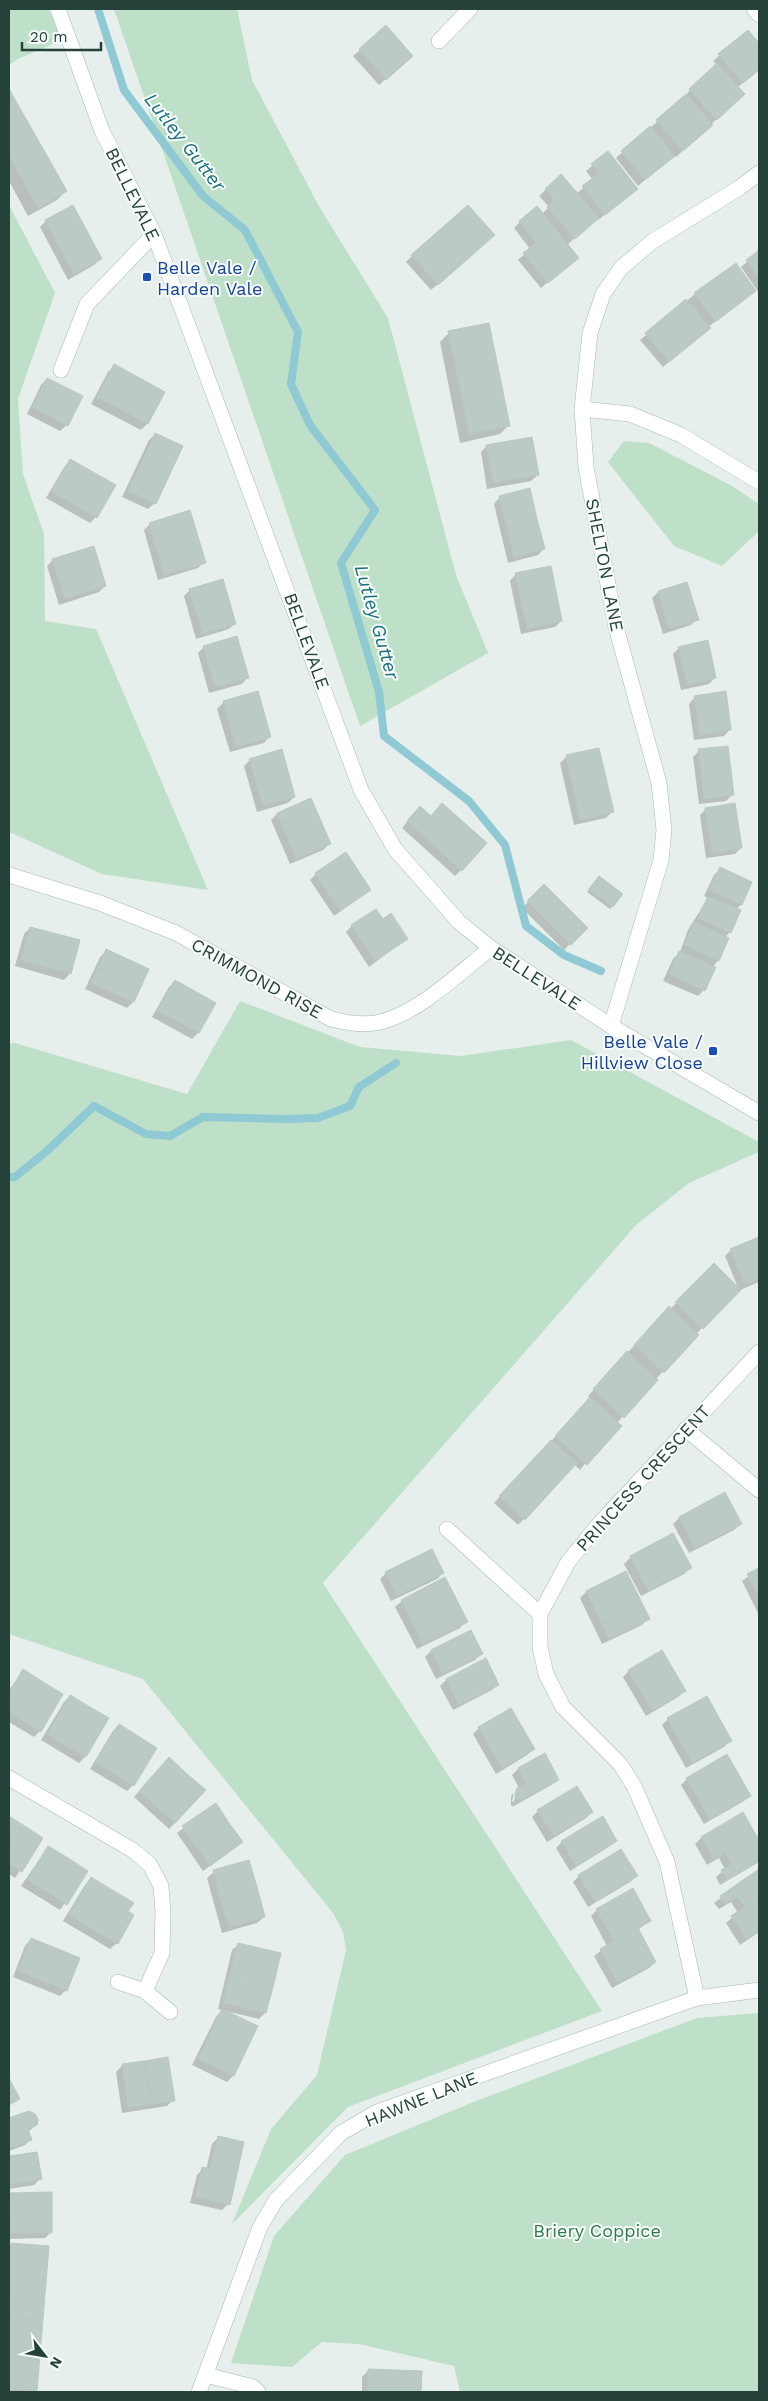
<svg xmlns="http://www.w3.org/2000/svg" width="768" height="2401" font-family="'Work Sans',sans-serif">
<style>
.green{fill:#bfe0c8}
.shadow{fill:#0003}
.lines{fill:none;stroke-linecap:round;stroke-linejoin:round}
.stream{stroke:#8ec9d4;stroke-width:8}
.building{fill:#bbcac4;stroke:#b8c9c2}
.street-casing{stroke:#a8b8b2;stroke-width:16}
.secondary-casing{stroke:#a4bbb3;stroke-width:16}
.street{stroke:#fff;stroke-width:15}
.secondary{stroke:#fff;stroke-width:15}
.transit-dot{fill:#1a4fb4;stroke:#f7fbf9;stroke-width:2}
.labels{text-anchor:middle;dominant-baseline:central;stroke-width:4;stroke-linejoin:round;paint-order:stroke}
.street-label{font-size:18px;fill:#24423a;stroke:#f7fbf9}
.transit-label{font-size:18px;fill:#164399;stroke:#f7fbf9;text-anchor:start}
.park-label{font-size:18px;fill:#2d7a4b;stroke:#f7fbf9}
.water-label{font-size:19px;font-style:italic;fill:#1c6f80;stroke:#f7fbf9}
</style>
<rect width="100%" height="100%" fill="#e6efeb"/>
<g class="green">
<polygon points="9,9 48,9 64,39 18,59 9,65"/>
<polygon points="114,9 237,9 252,80 320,208 388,318 456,575 488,653 360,726"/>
<polygon points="9,205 55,293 18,399 23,474 44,534 45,621 96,629 208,890 102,874 9,832"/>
<polygon points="624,441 649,443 732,486 759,504 759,531 722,566 674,546 608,462"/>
<polygon points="240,1001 360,1047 461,1056 571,1040 759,1142 759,1152 689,1183 636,1225 323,1583 602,2011 348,2107 232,2224 271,2129 317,2075 346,1950 343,1932 333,1913 143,1679 9,1634 9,1044 15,1043 187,1094"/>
<polygon points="759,2013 759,2392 460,2392 454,2366 359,2344 322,2342 292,2367 231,2363 274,2236 345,2155 481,2099 697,2018"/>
</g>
<g class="shadow">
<polygon points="386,27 405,62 379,85 353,56"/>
<polygon points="747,31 759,45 759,69 737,88 737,100 676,157 674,155 638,186 616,158 685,97 690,90 717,65 713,61"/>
<polygon points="9,90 66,191 57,200 28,216 9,181"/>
<polygon points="608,153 630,195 598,220 597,218 567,245 577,258 541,288 518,260 530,249 514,228 520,222 542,214 549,207 539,196 561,176 576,194 593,180 586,171"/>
<polygon points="46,221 100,259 94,265 68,280 40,227"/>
<polygon points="487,241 431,290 406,262 412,256"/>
<polygon points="759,252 759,293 741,267"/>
<polygon points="755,291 708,327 703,334 663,367 640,340 695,294"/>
<polygon points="449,333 509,425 500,434 460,443 440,342"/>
<polygon points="114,366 163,392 147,424 141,430 91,404 108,372"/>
<polygon points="47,379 67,425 60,431 27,414 41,385"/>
<polygon points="156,434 155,503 148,509 122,497 149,440"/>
<polygon points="487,446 538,475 531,481 487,489 481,452"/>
<polygon points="71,460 96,517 90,523 46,498 65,466"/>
<polygon points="500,497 544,549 538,555 508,563 494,504"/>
<polygon points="150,524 204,562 198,568 158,580 144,530"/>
<polygon points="53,560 105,586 99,592 59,605 47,566"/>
<polygon points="516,574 561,621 555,627 521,634 510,581"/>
<polygon points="190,590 235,623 229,629 196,639 184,596"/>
<polygon points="658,592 697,619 691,625 663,634 652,598"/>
<polygon points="204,647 248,677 242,684 209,693 198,653"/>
<polygon points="679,648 715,678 709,684 681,690 673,654"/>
<polygon points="695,697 730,729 724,736 694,740 689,704"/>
<polygon points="224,702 270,736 264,743 230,752 217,709"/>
<polygon points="598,749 612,812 606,818 574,825 560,763 566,757"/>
<polygon points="699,751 733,794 726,801 699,804 693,757"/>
<polygon points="250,760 294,797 288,803 257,812 244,766"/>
<polygon points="706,809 741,848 735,854 706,858 700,815"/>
<polygon points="277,814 329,844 323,850 290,864 271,820"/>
<polygon points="414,814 461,870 455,876 402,828"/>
<polygon points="720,869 751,883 741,905 736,909 730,932 725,937 718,961 712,967 704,990 698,996 663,981 673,959 680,952 688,930 708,898 704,896 714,875"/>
<polygon points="316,874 370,890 334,916 310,880"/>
<polygon points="596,880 612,906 610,909 587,892"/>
<polygon points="544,886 586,928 564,950 522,908"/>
<polygon points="352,926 406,939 369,967 346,932"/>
<polygon points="30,928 70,973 64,980 15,966 24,934"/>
<polygon points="106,951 147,969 133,1002 127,1008 85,989 100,957"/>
<polygon points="175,981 214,1003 198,1033 192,1039 152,1017 169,987"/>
<polygon points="759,1238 759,1282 740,1290 696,1334 617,1423 580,1470 574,1464 518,1525 494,1503 590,1399 588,1396 629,1351 714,1265 739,1290 725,1256 731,1250"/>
<polygon points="725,1494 740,1524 734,1530 689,1553 673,1524 679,1518"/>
<polygon points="673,1535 690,1568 684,1574 641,1596 624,1564 630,1558"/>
<polygon points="759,1569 759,1615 742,1581"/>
<polygon points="386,1573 443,1573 437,1579 391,1601 380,1579"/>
<polygon points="626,1573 648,1618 642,1625 602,1644 580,1598 586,1592"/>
<polygon points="402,1601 466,1621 460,1628 417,1649 395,1607"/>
<polygon points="471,1632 481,1653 475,1660 436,1679 425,1657 431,1651"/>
<polygon points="661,1652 684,1691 678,1697 646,1716 623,1677 629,1671"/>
<polygon points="23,1671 40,1731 34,1737 9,1722 9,1690"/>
<polygon points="446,1680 498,1684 492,1690 453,1710 440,1686"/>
<polygon points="70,1696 108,1719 85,1757 79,1763 41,1740 64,1702"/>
<polygon points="668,1719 730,1740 724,1747 686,1768 662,1725"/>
<polygon points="119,1725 133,1785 127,1791 90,1769 113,1731"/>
<polygon points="479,1728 534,1749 527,1755 496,1774 473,1734"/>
<polygon points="545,1755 558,1779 551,1785 514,1806 511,1806 511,1796 514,1793 512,1801 514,1802 516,1791 519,1788 512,1775 518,1769"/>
<polygon points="163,1765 175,1823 169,1829 134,1797"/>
<polygon points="687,1779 750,1795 744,1801 704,1824 681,1785"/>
<polygon points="215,1804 242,1842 203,1871 177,1833"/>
<polygon points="538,1811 592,1812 586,1818 547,1842 532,1817"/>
<polygon points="743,1814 759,1843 759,1862 720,1885 716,1877 725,1869 719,1858 707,1865 695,1844 701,1838"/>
<polygon points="9,1818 42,1839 15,1878 9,1874"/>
<polygon points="616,1840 610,1846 570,1871 556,1848 562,1842"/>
<polygon points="48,1847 87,1871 60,1910 21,1886"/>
<polygon points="759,1871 759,1932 740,1945 726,1923 738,1913 731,1902 719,1909 714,1903"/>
<polygon points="214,1872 264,1917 257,1923 222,1933 207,1878"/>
<polygon points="579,1876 636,1876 630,1882 588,1907 573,1882"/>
<polygon points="91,1879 127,1912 117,1943 110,1949 63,1921 85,1885"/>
<polygon points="597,1910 649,1921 638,1930 655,1962 649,1968 612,1988 594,1956 607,1946 591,1916"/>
<polygon points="31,1939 66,1990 60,1996 13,1977 25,1946"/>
<polygon points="239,1944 265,2013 259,2019 225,2011 233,2076 227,2082 192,2065 216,2017 222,2010 218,2009 232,1950"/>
<polygon points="167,2059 173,2100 167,2106 122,2113 116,2072 122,2066"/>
<polygon points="29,2112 36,2125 28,2132 31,2139 25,2145 9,2151 9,2119"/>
<polygon points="219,2137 228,2204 222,2210 190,2203 197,2175 203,2169 206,2170 212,2144"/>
<polygon points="36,2153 40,2179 34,2185 9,2189 9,2157"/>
<polygon points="10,2194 51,2232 45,2238 9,2239"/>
<polygon points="11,2244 48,2247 35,2392 9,2392 9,2247"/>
<polygon points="369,2370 421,2373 420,2392 362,2392 362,2377"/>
</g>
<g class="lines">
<g class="stream">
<polyline points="98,9 124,90 203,196 245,230 298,332 291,384 310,425 375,510 341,563 379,692 384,736 469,801 505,845 526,926 564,955 601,971"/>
<polyline points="9,1177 15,1177 48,1150 94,1106 146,1134 170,1136 203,1117 285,1119 318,1118 350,1106 359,1087 396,1063"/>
</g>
</g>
<g class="building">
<polygon points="386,25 413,56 386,80 359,49"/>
<polygon points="748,30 759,43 759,70 743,83 718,54"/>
<polygon points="717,63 745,94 717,120 689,89"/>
<polygon points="9,89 67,191 38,208 9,156"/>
<polygon points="686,94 713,125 683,151 656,120"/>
<polygon points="650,126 675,156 645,180 621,151"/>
<polygon points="608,151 638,189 605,215 582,186 599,173 591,164"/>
<polygon points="561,174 599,218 575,239 547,207 554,200 545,189"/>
<polygon points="73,205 102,259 74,274 45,220"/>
<polygon points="468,205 495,235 438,285 411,255"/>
<polygon points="537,206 579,258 548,283 523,253 536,243 519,221"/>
<polygon points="759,250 759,278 746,260"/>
<polygon points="736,263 756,291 715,322 694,293"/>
<polygon points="686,299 711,328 669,362 645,333"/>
<polygon points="489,323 510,426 469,434 448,331"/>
<polygon points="114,364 165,392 148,424 97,397"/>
<polygon points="47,378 83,396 68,426 32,407"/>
<polygon points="155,433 183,446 156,504 128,491"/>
<polygon points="532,437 539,475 493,483 486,445"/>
<polygon points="70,459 116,485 97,518 51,491"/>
<polygon points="530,488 537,519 507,527 499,496"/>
<polygon points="190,510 206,563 164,575 149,523"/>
<polygon points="537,519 545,549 514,557 507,527"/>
<polygon points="94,546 106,586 65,599 52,559"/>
<polygon points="551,566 562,621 527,629 515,573"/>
<polygon points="223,579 236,624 203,634 189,589"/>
<polygon points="687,582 699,620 669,629 658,591"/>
<polygon points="237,636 249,678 215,687 203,646"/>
<polygon points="708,640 716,678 687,685 678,647"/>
<polygon points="258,691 271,737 236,747 223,701"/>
<polygon points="726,691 731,730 700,735 694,696"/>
<polygon points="728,746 734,795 704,799 698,749"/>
<polygon points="599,748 614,812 580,820 566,755"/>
<polygon points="282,749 295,797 263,806 249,759"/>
<polygon points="311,798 331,844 296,859 277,813"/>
<polygon points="442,803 487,843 462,871 407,821 420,806 431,816"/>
<polygon points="735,803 742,848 712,853 705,808"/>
<polygon points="346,852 371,890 340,911 315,873"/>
<polygon points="720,867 752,882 742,905 709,890"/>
<polygon points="599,876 623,894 613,907 589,889"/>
<polygon points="544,884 588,928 571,945 527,901"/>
<polygon points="708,896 741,910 731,933 698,918"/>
<polygon points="376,909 383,919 391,913 408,939 375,961 351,925"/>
<polygon points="694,922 729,938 719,961 684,945"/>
<polygon points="30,927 80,940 71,974 21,960"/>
<polygon points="106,949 149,969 134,1002 91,983"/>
<polygon points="679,951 716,967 705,991 669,974"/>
<polygon points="175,980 216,1003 199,1033 157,1010"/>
<polygon points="759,1237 759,1279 745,1285 730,1249"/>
<polygon points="714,1263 741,1290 703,1329 675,1302"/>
<polygon points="669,1306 699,1335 664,1373 634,1345"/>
<polygon points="627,1351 658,1380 624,1418 593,1389"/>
<polygon points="590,1397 622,1426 587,1465 555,1436"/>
<polygon points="551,1440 577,1463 525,1520 499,1496"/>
<polygon points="725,1492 742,1524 695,1548 679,1517"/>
<polygon points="673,1533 692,1568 648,1591 630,1556"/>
<polygon points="432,1549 444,1573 397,1596 385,1572"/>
<polygon points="759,1568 759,1597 747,1574"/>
<polygon points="626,1571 650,1619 609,1639 586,1591"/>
<polygon points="445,1577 468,1622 423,1644 401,1600"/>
<polygon points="471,1630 483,1654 443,1674 431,1650"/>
<polygon points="662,1650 686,1691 652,1711 628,1670"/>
<polygon points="486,1658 499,1685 459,1705 446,1679"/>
<polygon points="23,1669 43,1682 20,1719 9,1712 9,1693"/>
<polygon points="43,1682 63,1694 41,1732 20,1719"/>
<polygon points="70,1695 90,1707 66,1746 47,1734"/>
<polygon points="707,1696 732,1741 692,1763 667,1718"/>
<polygon points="90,1707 109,1718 86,1757 66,1746"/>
<polygon points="511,1708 535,1749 502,1768 478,1727"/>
<polygon points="119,1724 138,1736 115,1774 95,1762"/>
<polygon points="138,1736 157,1748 134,1786 115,1774"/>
<polygon points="545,1753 559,1780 521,1800 517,1800 515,1795 517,1788 526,1783 518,1768"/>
<polygon points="727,1754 751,1796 710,1819 686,1778"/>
<polygon points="169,1757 187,1774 157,1807 139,1791"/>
<polygon points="187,1774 206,1790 175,1823 157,1807"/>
<polygon points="577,1786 593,1812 554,1836 537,1810"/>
<polygon points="216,1803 229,1823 196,1846 182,1826"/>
<polygon points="743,1812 756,1835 714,1860 701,1837"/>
<polygon points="9,1816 23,1825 9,1849"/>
<polygon points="603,1816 617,1841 576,1866 561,1841"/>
<polygon points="229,1823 243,1842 210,1866 196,1846"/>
<polygon points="23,1825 43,1838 22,1872 9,1864 9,1849"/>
<polygon points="756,1835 759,1840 759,1861 727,1880 721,1870 732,1864 725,1853"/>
<polygon points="48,1846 68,1858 47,1892 27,1880"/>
<polygon points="621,1849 638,1876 595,1902 578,1875"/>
<polygon points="68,1858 88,1871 67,1905 47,1892"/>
<polygon points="249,1860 257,1887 220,1898 213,1870"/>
<polygon points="759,1869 759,1897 745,1907 737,1897 725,1904 720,1896"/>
<polygon points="91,1877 134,1903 128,1911 134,1915 118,1944 68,1915"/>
<polygon points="257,1887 265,1917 229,1927 220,1898"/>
<polygon points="633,1888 651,1921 614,1941 596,1909"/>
<polygon points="759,1897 759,1931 746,1939 731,1916"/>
<polygon points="638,1928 656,1962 618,1983 600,1949"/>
<polygon points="31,1938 80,1958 67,1991 18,1971"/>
<polygon points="238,1943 281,1953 274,1983 230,1973"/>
<polygon points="230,1973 274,1983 266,2013 223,2003"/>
<polygon points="222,2009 258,2026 246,2051 210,2034"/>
<polygon points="210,2034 246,2051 234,2076 198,2059"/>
<polygon points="168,2057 175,2101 151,2104 145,2061"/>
<polygon points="145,2061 151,2104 128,2108 122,2064"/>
<polygon points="9,2078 20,2099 9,2105"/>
<polygon points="29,2111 35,2114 38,2119 37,2125 28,2129 32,2140 9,2148 9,2118"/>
<polygon points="218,2136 244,2142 230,2205 195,2197 202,2167 210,2169"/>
<polygon points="37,2152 42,2179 9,2185 9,2156"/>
<polygon points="52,2192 52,2233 10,2233 9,2193"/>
<polygon points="11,2243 49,2246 43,2319 9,2317"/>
<polygon points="9,2317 43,2319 37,2391 9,2389"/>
<polygon points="368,2369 422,2371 421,2392 367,2392"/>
</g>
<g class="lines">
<g class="street-casing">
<g id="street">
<polyline points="754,9 759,15"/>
<polyline points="439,41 470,9"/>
<polyline points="61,370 87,304 154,234"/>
<polyline points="582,409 630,414 681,435 759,482"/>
<path d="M9,875l91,28 76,30 155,86c16,4 33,7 49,3 39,-9 80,-50 111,-74"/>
<polyline points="686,1429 759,1490"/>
<polyline points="447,1529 540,1614"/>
<polyline points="9,1778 134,1851 150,1865 161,1886 163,1912 162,1953 145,1991"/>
<polyline points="118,1982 145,1991 170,2012"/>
<polyline points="697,1998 667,1862 634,1786 620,1764 563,1707 546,1674 540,1647 540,1614 568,1562 600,1523 759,1352"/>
<polyline points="199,2392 260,2227 276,2200 341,2133 377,2112 697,1998 759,1990"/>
</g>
</g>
<g class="secondary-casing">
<g id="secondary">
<polyline points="58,9 102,131 154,234 361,790 395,849 459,922 491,948 611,1026 759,1113"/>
<polyline points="611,1026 661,860 664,830 659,783 616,627 586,467 582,409 590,333 603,294 621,268 653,241 739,188 759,173"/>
<polyline points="206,2375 253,2387 258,2392"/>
</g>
</g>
<use href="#street" class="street"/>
<use href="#secondary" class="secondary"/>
</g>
<g class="transit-dot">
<rect x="142" y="272" width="10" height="10" rx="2.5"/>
<rect x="708" y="1046" width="10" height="10" rx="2.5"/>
</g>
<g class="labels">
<g class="street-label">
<text transform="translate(133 194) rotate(64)">BELLEVALE</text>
<text transform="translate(605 565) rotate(79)">SHELTON LANE</text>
<text transform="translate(307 641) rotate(70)">BELLEVALE</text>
<text transform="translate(257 978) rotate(29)">CRIMMOND RISE</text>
<text transform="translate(537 978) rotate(33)">BELLEVALE</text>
<text transform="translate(643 1478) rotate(-48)">PRINCESS CRESCENT</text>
<text transform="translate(421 2099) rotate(-22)">HAWNE LANE</text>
</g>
<g class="transit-label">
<text x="157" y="267">Belle Vale /<tspan x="157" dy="21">Harden Vale</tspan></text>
<text x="703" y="1041" text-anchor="end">Belle Vale /<tspan x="703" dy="21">Hillview Close</tspan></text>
</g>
<g class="park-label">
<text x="597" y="2230">Briery Coppice</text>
</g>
<g class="water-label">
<text transform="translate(185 142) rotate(52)">Lutley Gutter</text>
<text transform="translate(377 622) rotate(74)">Lutley Gutter</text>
</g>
</g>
<rect width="768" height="2401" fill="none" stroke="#24423a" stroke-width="20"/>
<g transform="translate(45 2356) rotate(121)" stroke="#f7fbf9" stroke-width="4" paint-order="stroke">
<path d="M0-4L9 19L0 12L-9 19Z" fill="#24423a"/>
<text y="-8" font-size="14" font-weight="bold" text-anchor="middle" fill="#24423a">N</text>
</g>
<path d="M22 42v8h79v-8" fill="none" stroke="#24423a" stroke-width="2.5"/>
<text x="30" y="42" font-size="15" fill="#24423a" stroke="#f7fbf9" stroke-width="4" paint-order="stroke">20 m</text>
</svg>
